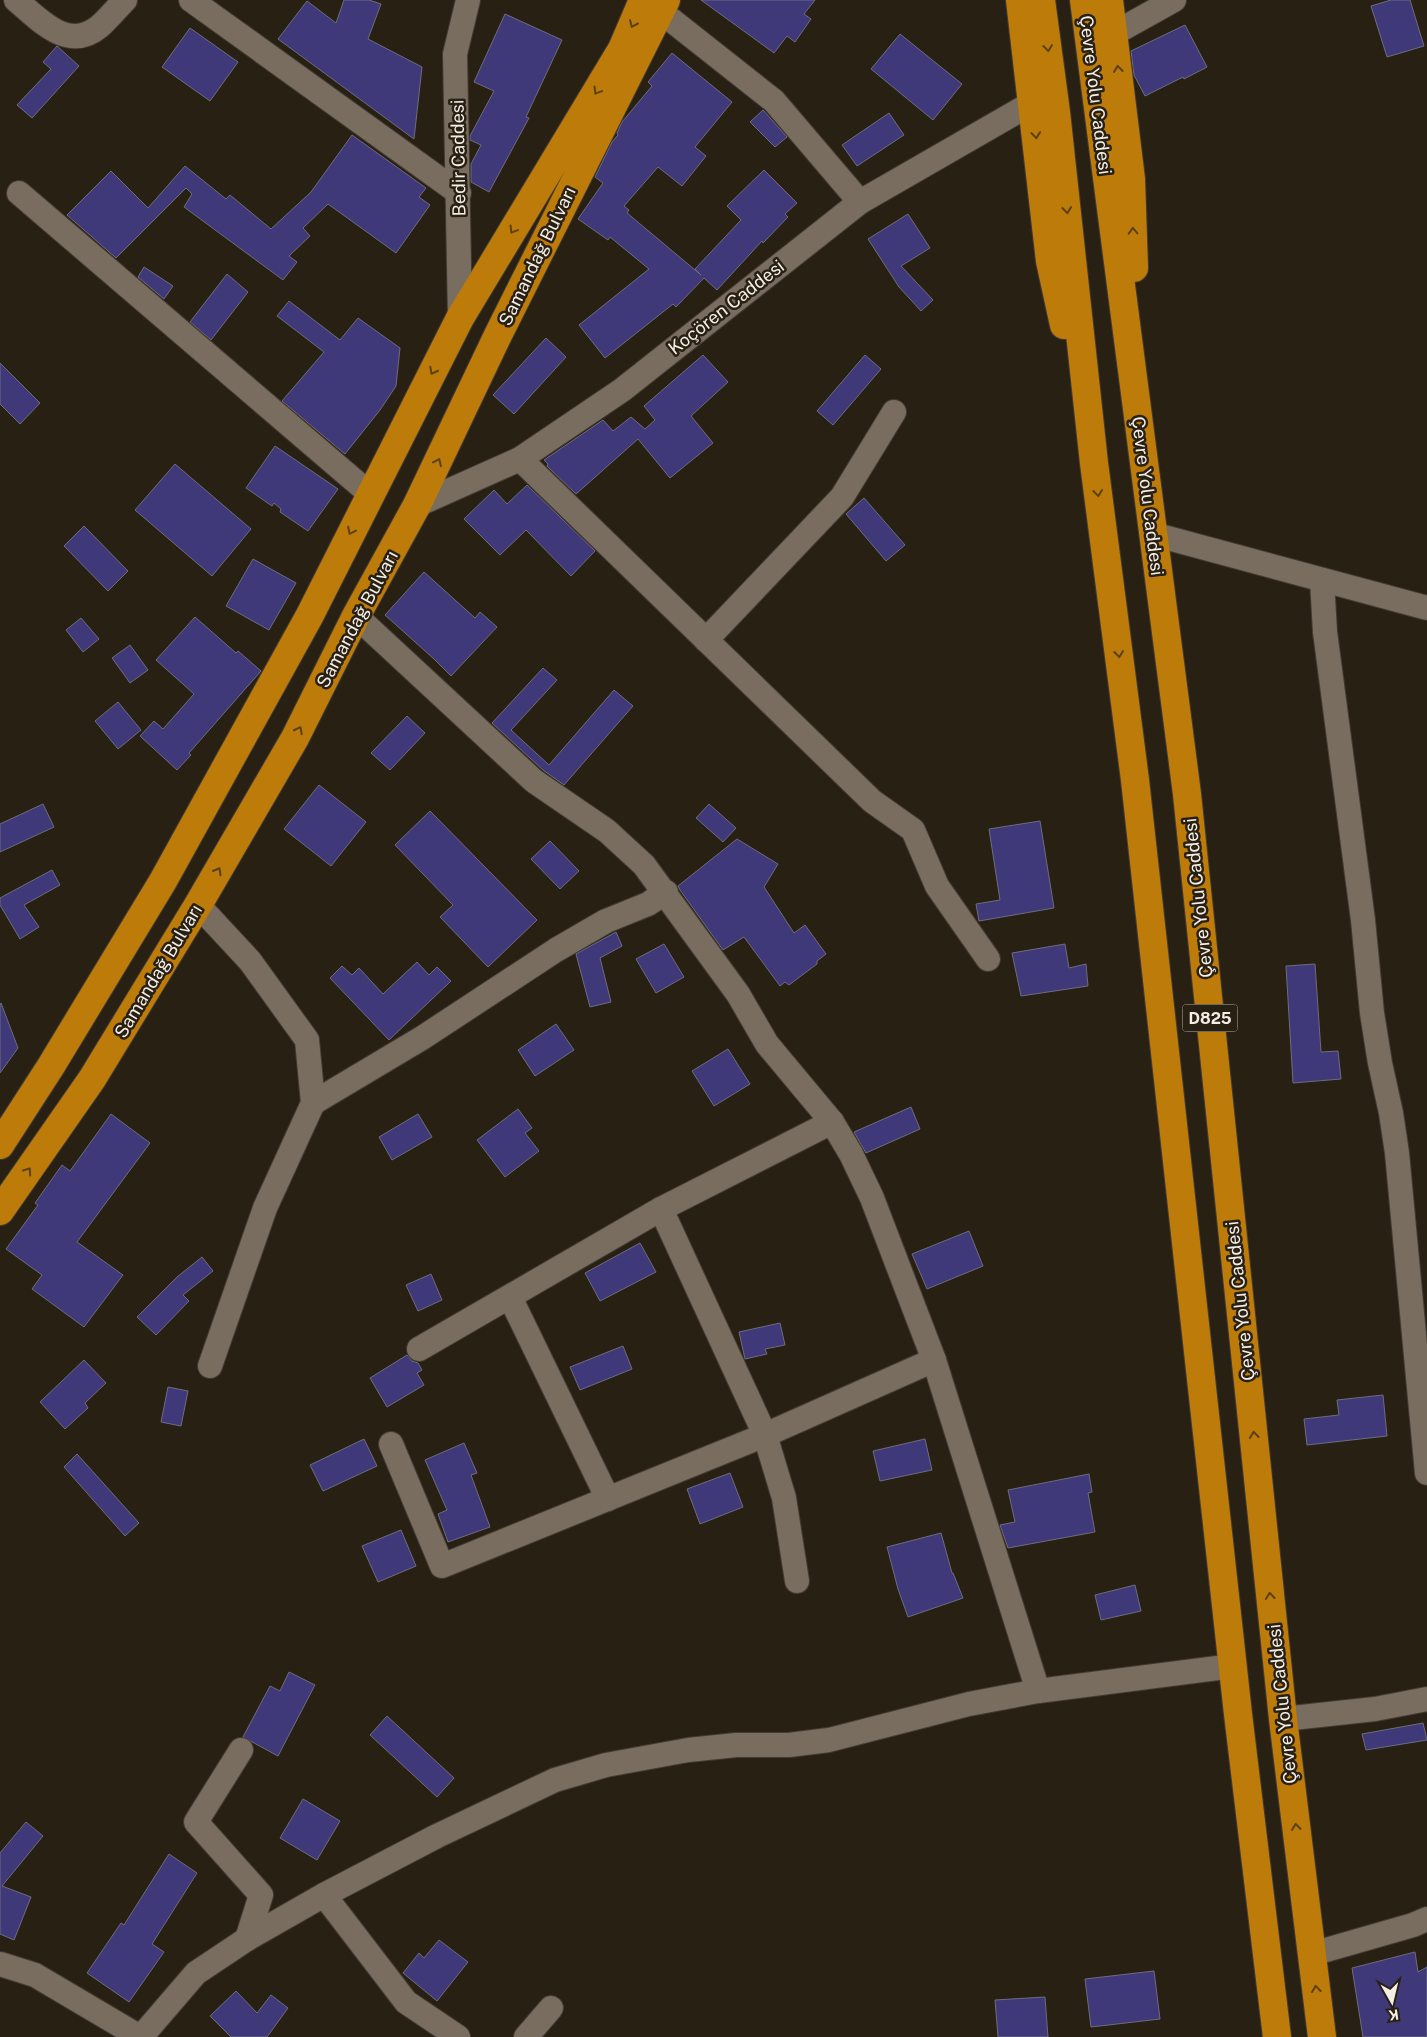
<svg xmlns="http://www.w3.org/2000/svg" width="1427" height="2037" font-family="'Public Sans',sans-serif">
<style>
.building{fill:#3f3979;stroke:#6d6d7e}
.lines{fill:none;stroke-linecap:round;stroke-linejoin:round}
.minor-casing{stroke:#443b34;stroke-width:26}
.highway-casing{stroke:#443b34;stroke-width:30}
.minor{stroke:#786d5f;stroke-width:24}
.highway{stroke:#bd7c09;stroke-width:28}
.oneway{stroke:#5d4010}
.labels{text-anchor:middle;dominant-baseline:central;stroke-width:5;stroke-linejoin:round;paint-order:stroke}
.shield{fill:#292014;stroke:#b8b0a7;stroke-width:1}
.shield-label{font-size:16px;font-weight:bold;fill:#f5eee6}
.street-label{font-size:18px;fill:#f5eee6;stroke:#292014}
</style>
<rect width="100%" height="100%" fill="#292014"/>
<g class="building">
<polygon points="344,0 369,0 381,4 368,39 422,67 414,139 278,39 307,1 336,23"/>
<polygon points="701,0 815,0 804,14 811,19 795,42 787,36 774,53"/>
<polygon points="1391,0 1410,0 1424,46 1387,57 1371,6"/>
<polygon points="505,14 562,40 526,117 529,118 489,192 471,182 471,164 481,145 470,140 470,136 494,91 474,82"/>
<polygon points="1185,25 1207,67 1184,79 1183,77 1145,96 1134,75 1131,51"/>
<polygon points="190,28 238,62 210,101 162,67"/>
<polygon points="900,34 962,84 933,120 871,69"/>
<polygon points="57,46 79,66 32,118 17,105 51,69 43,62"/>
<polygon points="672,53 732,102 695,147 706,156 682,186 658,167 624,206 629,210 627,213 701,275 695,269 741,220 727,206 764,170 797,203 785,214 788,217 763,243 762,241 717,290 704,278 676,307 673,304 605,358 579,325 649,269 610,237 608,240 578,219 603,183 595,177 612,142 618,135 617,133 622,122 652,86 648,82"/>
<polygon points="763,110 787,137 775,147 750,122"/>
<polygon points="889,113 904,135 857,166 842,145"/>
<polygon points="352,135 426,188 419,197 430,205 396,253 328,204 303,228 310,236 289,256 297,262 283,280 184,207 192,194 186,188 116,258 67,215 111,171 148,208 185,166 226,199 230,195 271,229 311,192"/>
<polygon points="908,214 930,248 901,266 933,300 921,311 899,287 868,239"/>
<polygon points="144,267 173,286 164,299 138,277"/>
<polygon points="227,274 248,292 211,340 190,322"/>
<polygon points="289,301 340,340 358,318 400,348 396,386 380,410 345,454 282,401 324,352 277,316"/>
<polygon points="546,338 566,357 514,414 493,395"/>
<polygon points="703,355 728,382 691,416 713,443 670,478 638,439 576,494 547,466 548,464 544,460 603,420 613,431 631,417 645,429 655,420 644,406"/>
<polygon points="865,355 881,369 833,425 817,411"/>
<polygon points="0,363 40,403 20,424 0,404"/>
<polygon points="275,446 338,489 308,531 280,512 281,509 274,503 272,506 246,488"/>
<polygon points="175,464 251,529 212,576 135,510"/>
<polygon points="527,485 595,551 571,576 526,530 500,555 464,519 494,490 507,504"/>
<polygon points="864,498 905,545 886,561 846,514"/>
<polygon points="84,526 128,571 108,591 64,546"/>
<polygon points="253,559 296,583 269,630 226,606"/>
<polygon points="424,572 475,618 480,612 497,627 451,676 434,659 385,615"/>
<polygon points="195,617 236,653 238,651 261,671 189,753 191,755 177,770 140,736 154,721 163,729 194,694 156,660"/>
<polygon points="81,618 99,639 83,652 66,630"/>
<polygon points="130,645 148,670 130,683 112,658"/>
<polygon points="543,668 557,680 511,730 549,765 614,690 633,706 564,785 543,770 492,723"/>
<polygon points="118,702 141,730 118,749 95,721"/>
<polygon points="407,716 425,733 390,770 371,753"/>
<polygon points="319,785 366,822 331,866 284,829"/>
<polygon points="43,804 54,827 0,852 0,824"/>
<polygon points="709,804 736,828 723,842 696,818"/>
<polygon points="430,811 537,920 488,967 440,917 453,905 395,845"/>
<polygon points="1040,821 1054,908 979,921 976,904 1000,900 989,829"/>
<polygon points="737,839 778,864 764,887 794,933 805,925 826,954 817,961 817,964 789,985 785,982 780,986 744,937 723,950 680,890 678,886"/>
<polygon points="550,841 579,871 560,889 531,859"/>
<polygon points="52,870 60,885 24,905 39,927 20,939 0,905 0,898"/>
<polygon points="616,932 622,946 600,958 611,1002 590,1007 576,954"/>
<polygon points="664,944 684,977 656,993 636,959"/>
<polygon points="1065,944 1069,968 1086,964 1088,986 1021,996 1012,953"/>
<polygon points="417,962 429,975 437,967 451,981 389,1040 330,978 342,966 352,975 359,968 383,994"/>
<polygon points="1315,964 1321,1052 1338,1051 1341,1079 1293,1083 1286,966"/>
<polygon points="1,1003 18,1048 0,1073 0,1004"/>
<polygon points="556,1024 574,1050 535,1076 518,1050"/>
<polygon points="728,1049 750,1084 714,1106 692,1071"/>
<polygon points="911,1107 920,1129 866,1153 854,1132"/>
<polygon points="518,1109 532,1128 525,1133 539,1151 505,1177 477,1140"/>
<polygon points="111,1114 150,1143 77,1242 123,1275 84,1327 32,1289 42,1275 6,1249 38,1205 35,1203 62,1165 70,1171"/>
<polygon points="418,1114 432,1137 392,1160 379,1137"/>
<polygon points="969,1231 983,1266 927,1289 912,1254"/>
<polygon points="640,1243 656,1272 600,1301 585,1273"/>
<polygon points="202,1257 213,1271 183,1295 189,1301 156,1335 137,1317 177,1277"/>
<polygon points="431,1274 442,1300 418,1311 406,1285"/>
<polygon points="780,1323 785,1345 765,1349 767,1354 745,1359 739,1332"/>
<polygon points="623,1346 632,1369 580,1390 570,1367"/>
<polygon points="407,1355 412,1361 418,1363 422,1370 417,1373 424,1385 387,1407 370,1378"/>
<polygon points="84,1360 106,1383 85,1403 88,1408 65,1429 40,1402"/>
<polygon points="168,1387 188,1391 181,1426 161,1422"/>
<polygon points="1383,1395 1387,1436 1307,1445 1304,1419 1339,1415 1337,1400"/>
<polygon points="364,1439 377,1466 323,1491 310,1465"/>
<polygon points="925,1439 932,1470 880,1481 873,1451"/>
<polygon points="464,1443 477,1473 471,1475 490,1527 448,1542 438,1514 447,1510 425,1460"/>
<polygon points="77,1454 139,1523 125,1536 64,1467"/>
<polygon points="730,1473 743,1507 700,1524 687,1489"/>
<polygon points="1089,1474 1092,1492 1088,1493 1095,1532 1008,1548 1000,1525 1015,1522 1008,1490"/>
<polygon points="401,1530 416,1566 378,1582 362,1546"/>
<polygon points="941,1533 952,1573 953,1573 963,1598 908,1617 898,1589 887,1547"/>
<polygon points="1135,1585 1141,1611 1101,1620 1095,1595"/>
<polygon points="289,1672 315,1685 278,1756 243,1737 270,1686 280,1691"/>
<polygon points="387,1716 454,1778 437,1797 370,1735"/>
<polygon points="1423,1723 1427,1740 1366,1750 1362,1734"/>
<polygon points="303,1799 340,1821 317,1860 280,1838"/>
<polygon points="26,1822 43,1836 2,1886 31,1897 14,1940 0,1934 0,1853"/>
<polygon points="169,1854 197,1873 152,1944 164,1952 129,2002 87,1973 121,1923 124,1925"/>
<polygon points="439,1940 468,1962 437,2001 403,1973 419,1953 424,1958"/>
<polygon points="1415,1952 1418,1972 1427,1967 1427,2037 1363,2037 1352,1968"/>
<polygon points="1154,1971 1160,2019 1091,2027 1085,1979"/>
<polygon points="236,1991 257,2013 271,1995 288,2008 267,2037 231,2037 210,2016"/>
<polygon points="1045,1997 1048,2037 998,2037 995,2000"/>
</g>
<g class="lines">
<g class="minor-casing">
<g id="minor">
<path d="M16,0c24,20 52,53 84,26 9,-8 17,-18 25,-26"/>
<polyline points="191,0 459,193"/>
<polyline points="660,11 774,101 860,202"/>
<polyline points="1113,34 1174,0"/>
<polyline points="19,193 370,494"/>
<polyline points="460,318 455,54 468,0"/>
<polyline points="520,459 872,801 913,830 937,886 988,959"/>
<polyline points="417,505 520,459 622,390 860,202 1032,103"/>
<polyline points="1153,534 1427,608"/>
<polyline points="1322,580 1325,632 1363,920 1372,1013 1380,1063 1391,1113 1397,1153 1427,1473"/>
<polyline points="356,616 534,781 607,831 644,865 738,994 767,1044 832,1122 851,1154 872,1198 934,1360 1038,1691"/>
<polyline points="706,640 842,497 894,412"/>
<polyline points="198,905 250,961 307,1040 313,1103 265,1208 210,1366"/>
<polyline points="313,1103 422,1038 556,950 606,921 648,904 666,892"/>
<polyline points="661,1209 765,1435 784,1498 797,1581"/>
<polyline points="510,1297 608,1499"/>
<polyline points="419,1349 661,1209 832,1122"/>
<polyline points="391,1444 442,1566 765,1435 934,1360"/>
<polyline points="1283,1719 1375,1709 1427,1699"/>
<polyline points="241,1750 196,1822 261,1895 247,1939"/>
<polyline points="324,1895 406,2002 458,2037"/>
<polyline points="1312,1954 1413,1925 1427,1919"/>
<polyline points="0,1964 35,1975 140,2037"/>
<polyline points="141,2037 196,1973 247,1939 324,1895 437,1836 555,1780 606,1765 688,1750 736,1745 789,1745 829,1740 969,1704 1038,1691 1233,1666"/>
<polyline points="526,2037 551,2008"/>
</g>
</g>
<g class="highway-casing">
<g id="highway">
<polyline points="1020,0 1050,261 1064,325"/>
<polyline points="1041,0 1056,112 1094,463 1135,780 1238,1714 1277,2037"/>
<polyline points="1084,0 1187,794 1283,1719 1322,2037"/>
<polyline points="1109,0 1131,179 1134,268"/>
<polyline points="0,1145 51,1066 163,881 310,615 460,318 622,49 643,0"/>
<polyline points="0,1211 92,1079 198,905 295,738 356,616 417,505 498,335 666,0"/>
</g>
</g>
<use href="#minor" class="minor"/>
<use href="#highway" class="highway"/>
</g>
<defs><path id="oneway-chevron" d="M-2-3.5L2.5 0L-2 3.5" fill="none" stroke-width="1.6" stroke-linecap="round" stroke-linejoin="round" transform="scale(1.25)"/></defs>
<g class="oneway">
<use href="#oneway-chevron" transform="translate(633 24) rotate(114)"/>
<use href="#oneway-chevron" transform="translate(1048 48) rotate(83)"/>
<use href="#oneway-chevron" transform="translate(1118 69) rotate(-97)"/>
<use href="#oneway-chevron" transform="translate(597 91) rotate(121)"/>
<use href="#oneway-chevron" transform="translate(1036 135) rotate(84)"/>
<use href="#oneway-chevron" transform="translate(1067 210) rotate(84)"/>
<use href="#oneway-chevron" transform="translate(513 230) rotate(121)"/>
<use href="#oneway-chevron" transform="translate(1133 231) rotate(-92)"/>
<use href="#oneway-chevron" transform="translate(433 371) rotate(117)"/>
<use href="#oneway-chevron" transform="translate(438 462) rotate(-65)"/>
<use href="#oneway-chevron" transform="translate(1098 493) rotate(83)"/>
<use href="#oneway-chevron" transform="translate(351 531) rotate(116)"/>
<use href="#oneway-chevron" transform="translate(1119 654) rotate(83)"/>
<use href="#oneway-chevron" transform="translate(299 730) rotate(-63)"/>
<use href="#oneway-chevron" transform="translate(218 871) rotate(-60)"/>
<use href="#oneway-chevron" transform="translate(28 1171) rotate(-55)"/>
<use href="#oneway-chevron" transform="translate(1254 1435) rotate(-96)"/>
<use href="#oneway-chevron" transform="translate(1270 1596) rotate(-96)"/>
<use href="#oneway-chevron" transform="translate(1296 1827) rotate(-97)"/>
<use href="#oneway-chevron" transform="translate(1316 1989) rotate(-97)"/>
</g>
<g class="labels">
<rect class="shield" x="1182.5" y="1004.5" width="55" height="27" rx="4"/>
<g class="shield-label">
<text x="1210" y="1018">D825</text>
</g>
<g class="street-label">
<text transform="translate(1096 95) rotate(83)">Çevre Yolu Caddesi</text>
<text transform="translate(458 158) rotate(-91)">Bedir Caddesi</text>
<text transform="translate(537 256) rotate(-64)">Samandağ Bulvarı</text>
<text transform="translate(726 307) rotate(-38)">Koçören Caddesi</text>
<text transform="translate(1148 496) rotate(83)">Çevre Yolu Caddesi</text>
<text transform="translate(357 619) rotate(-62)">Samandağ Bulvarı</text>
<text transform="translate(1198 898) rotate(-96)">Çevre Yolu Caddesi</text>
<text transform="translate(158 971) rotate(-59)">Samandağ Bulvarı</text>
<text transform="translate(1240 1301) rotate(-96)">Çevre Yolu Caddesi</text>
<text transform="translate(1282 1704) rotate(-96)">Çevre Yolu Caddesi</text>
</g>
</g>
<g transform="translate(1392 2002) rotate(172)" stroke="#292014" stroke-width="4" paint-order="stroke">
<path d="M0-4L9 19L0 12L-9 19Z" fill="#f5eee6"/>
<text y="-8" font-size="14" font-weight="bold" text-anchor="middle" fill="#f5eee6">K</text>
</g>
</svg>
